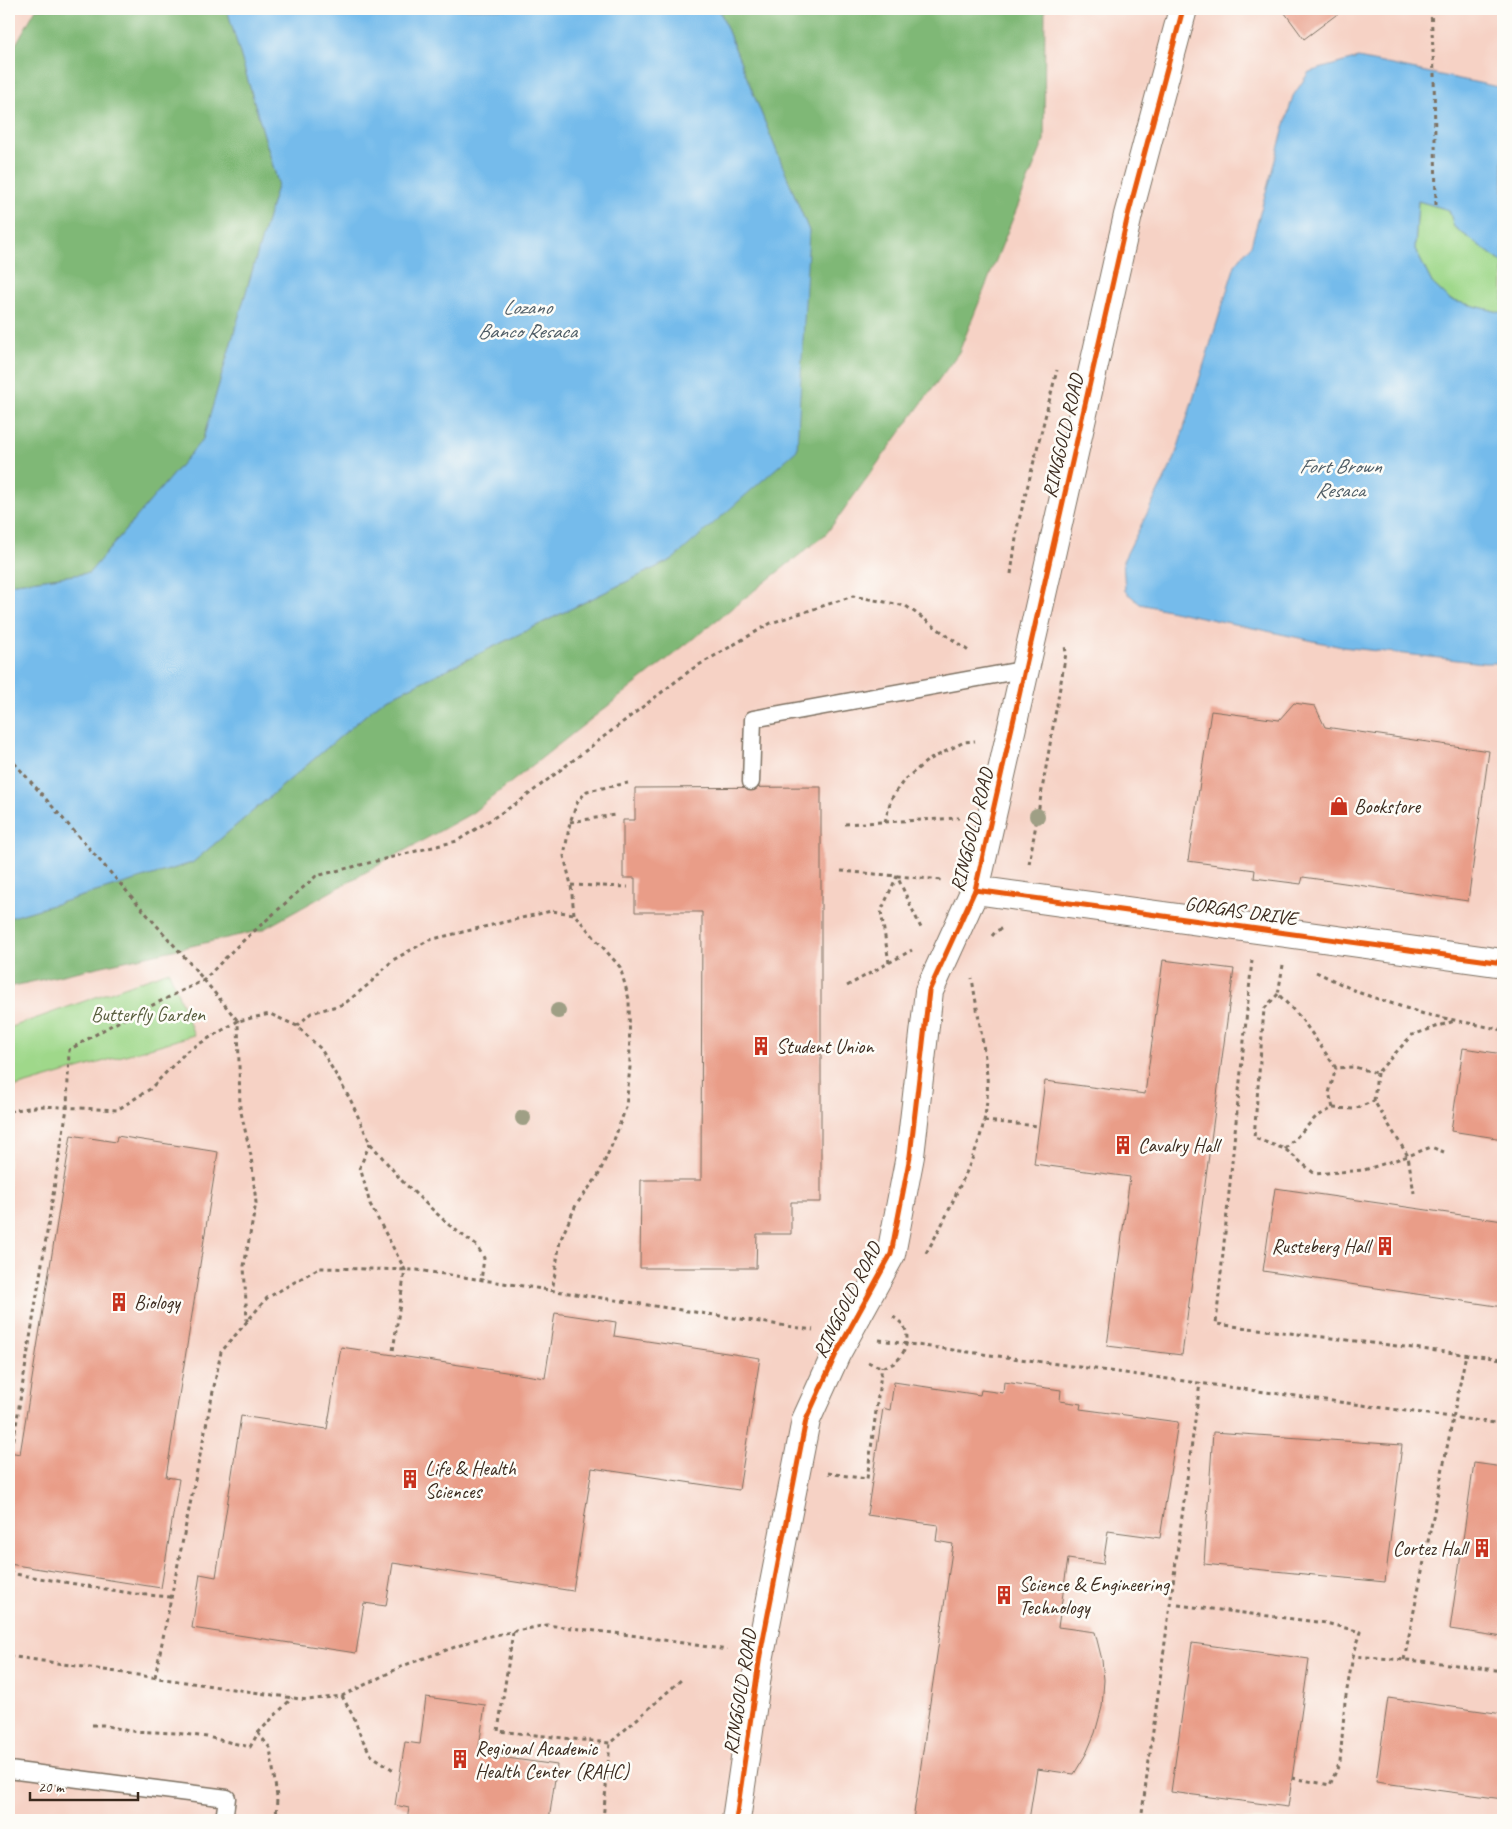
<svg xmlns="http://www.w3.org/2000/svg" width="1512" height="1829" font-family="Caveat,sans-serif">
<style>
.built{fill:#f6d2c5}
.green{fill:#9fd88a;stroke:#6d8154}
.forest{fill:#7fb876;stroke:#5d714a}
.water{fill:#74bbeb;stroke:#587284}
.building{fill:#e99d88}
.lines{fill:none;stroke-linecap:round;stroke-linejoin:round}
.service-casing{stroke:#7c6f60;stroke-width:19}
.minor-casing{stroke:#7c6f60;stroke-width:30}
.tertiary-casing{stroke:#7c6f60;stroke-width:30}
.path{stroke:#7c6f60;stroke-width:3;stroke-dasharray:4 4;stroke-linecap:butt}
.service{stroke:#fff;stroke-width:16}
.minor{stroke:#fff;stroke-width:28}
.tertiary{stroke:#fff;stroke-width:28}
.cycleway-casing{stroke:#fdfcf7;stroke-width:8}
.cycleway{stroke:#e8590c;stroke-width:5}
.tree{fill:#9f9f85}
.labels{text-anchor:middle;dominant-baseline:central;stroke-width:5;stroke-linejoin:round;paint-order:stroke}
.street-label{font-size:20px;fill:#3b2a1e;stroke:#fdfcf7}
.poi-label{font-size:20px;fill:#3b2a1e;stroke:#fdfcf7;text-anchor:start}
.park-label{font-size:20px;fill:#595e3e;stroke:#fdfcf7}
.water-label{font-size:21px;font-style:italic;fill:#4f5d66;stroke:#fdfcf7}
</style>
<rect width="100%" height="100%" fill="#fdfcf7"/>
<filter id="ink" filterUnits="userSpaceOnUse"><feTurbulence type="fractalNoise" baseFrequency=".02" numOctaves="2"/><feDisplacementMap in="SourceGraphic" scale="10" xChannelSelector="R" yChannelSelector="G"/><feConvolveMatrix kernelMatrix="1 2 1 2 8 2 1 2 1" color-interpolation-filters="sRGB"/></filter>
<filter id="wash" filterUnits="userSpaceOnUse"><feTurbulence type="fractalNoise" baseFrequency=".0096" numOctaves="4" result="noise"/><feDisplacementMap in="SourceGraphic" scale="20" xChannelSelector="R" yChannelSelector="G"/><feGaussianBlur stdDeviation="1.12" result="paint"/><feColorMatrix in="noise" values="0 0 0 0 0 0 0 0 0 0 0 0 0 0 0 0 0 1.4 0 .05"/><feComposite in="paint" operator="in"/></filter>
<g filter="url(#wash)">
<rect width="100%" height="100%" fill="#f5efdc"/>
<rect class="built" x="9" y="9" width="1494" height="1811"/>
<g class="green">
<polygon points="1418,201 1449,210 1454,227 1503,263 1503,313 1450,300 1432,283 1415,249"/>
<polygon points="169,971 194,1035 9,1089 9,1028"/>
</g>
<g class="forest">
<polygon points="36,9 227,9 278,183 203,439 89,573 9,584 9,56"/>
<polygon points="719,9 1045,9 1044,141 959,352 826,534 472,813 262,930 9,987 9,918 192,863 382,701 673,559 809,231"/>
</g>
<g class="water">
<polygon points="227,9 719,9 809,231 797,450 673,559 382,701 192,863 9,918 9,584 89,573 203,439 278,183"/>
<polygon points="1358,58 1503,88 1503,263 1454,227 1449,210 1418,201 1415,249 1432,283 1450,300 1503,313 1503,663 1484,663 1342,647 1140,604 1125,591 1123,561 1174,460 1235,265 1251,245 1293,96 1309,72"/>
</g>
<g id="blocks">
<g class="building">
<polygon points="1282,9 1344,9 1304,39"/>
<polygon points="1294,703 1315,706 1325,727 1489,751 1468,901 1303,877 1301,884 1254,878 1255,870 1188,861 1211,711 1279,720"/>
<polygon points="821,787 821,1202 791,1202 791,1234 757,1234 756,1268 640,1268 641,1180 701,1180 702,912 635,912 635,878 623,878 623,820 635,820 635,788"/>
<polygon points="1163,960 1234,969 1182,1355 1107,1346 1130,1177 1034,1164 1045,1081 1145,1094"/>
<polygon points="1463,1048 1503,1054 1503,1139 1451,1131"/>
<polygon points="71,1135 116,1142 117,1136 218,1152 166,1477 179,1479 161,1588 9,1564 9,1452 20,1454"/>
<polygon points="1275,1188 1503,1221 1503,1307 1263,1271"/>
<polygon points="555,1313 616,1322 614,1336 760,1358 739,1490 592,1468 573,1591 393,1563 386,1606 364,1603 356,1653 192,1628 200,1574 216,1577 241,1416 327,1429 341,1347 545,1378"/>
<polygon points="894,1382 980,1395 981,1390 1003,1393 1004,1382 1061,1390 1060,1401 1081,1404 1080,1409 1178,1422 1160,1538 1108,1531 1103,1564 1068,1559 1058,1627 1095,1632 1102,1660 1104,1680 1102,1707 1095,1733 1086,1754 1074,1774 1037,1769 1029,1820 913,1820 953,1544 936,1541 938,1525 867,1515 883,1408 890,1410"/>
<polygon points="1213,1432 1402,1445 1385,1582 1204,1564"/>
<polygon points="1474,1463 1503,1467 1503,1637 1450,1629"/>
<polygon points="1192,1643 1309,1659 1288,1807 1171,1792"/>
<polygon points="426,1697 485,1705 478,1754 557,1765 549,1820 518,1820 483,1815 482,1820 407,1820 409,1808 395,1805 405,1742 420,1744"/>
<polygon points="1388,1698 1503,1714 1503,1799 1376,1782"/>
</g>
</g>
</g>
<g filter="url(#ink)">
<use href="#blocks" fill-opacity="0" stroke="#7c6f60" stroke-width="1"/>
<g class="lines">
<g class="service-casing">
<g id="service">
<polyline points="751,782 753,719 1027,669"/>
<polyline points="9,1770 227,1798 224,1820"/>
</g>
</g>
<g class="minor-casing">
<polyline id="minor" points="975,890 1503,963"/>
</g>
<g class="tertiary-casing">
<polyline id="tertiary" points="736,1820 760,1655 806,1420 836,1354 891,1254 910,1156 929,991 975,890 1128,215 1183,9"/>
</g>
<g class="path">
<polyline points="1431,9 1434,73 1436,206"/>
<polyline points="1011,574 1018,524 1057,370"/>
<polyline points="9,757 194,968 238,1021 270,1014 297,1026 321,1049 351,1101 370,1143 403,1182 449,1225 477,1246 484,1258 481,1281"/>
<polyline points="570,822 615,815"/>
<polyline points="885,822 891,799 904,780 927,761 964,742 975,741"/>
<polyline points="845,824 959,818"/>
<polyline points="1029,864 1066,653 1065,646"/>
<polyline points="841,871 943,880"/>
<polyline points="571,885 628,887"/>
<polyline points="574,914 571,885 564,856 570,822 578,801 587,791 628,783"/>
<polyline points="992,936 996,931 1003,928"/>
<polyline points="1252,960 1216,1324 1503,1359"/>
<polyline points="889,963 881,911 897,876 921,928"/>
<polyline points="1283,965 1278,994 1301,1018 1336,1068 1354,1067 1377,1073 1412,1035 1454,1021"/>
<polyline points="1316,972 1360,993 1424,1014 1503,1030"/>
<polyline points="847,986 912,950"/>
<polyline points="1278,994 1264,1009 1254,1138 1285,1149 1315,1174 1364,1170 1408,1156 1414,1193"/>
<polyline points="297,1026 311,1013 344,1004 369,984 393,960 429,940 551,911 574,914 620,967 629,999 630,1067 626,1107 614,1140 598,1176 576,1205 560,1241 552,1292"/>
<polyline points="1377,1073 1374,1101 1408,1156 1431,1147 1444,1152"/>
<polyline points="1333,1108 1354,1109 1374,1101"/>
<polyline points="9,1111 41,1106 117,1110 150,1089 187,1051 238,1021 240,1108 251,1156 256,1203 244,1266 247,1321"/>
<polyline points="984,1121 1039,1126"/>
<polyline points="370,1143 360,1167 370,1204 405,1270 393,1351"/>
<polyline points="1285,1149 1316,1117 1333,1108 1329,1093 1336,1068"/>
<path d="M926,1253c12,-20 22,-40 31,-61 19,-39 33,-72 30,-116 -3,-33 -10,-65 -15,-98"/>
<polyline points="879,1340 1503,1424"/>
<path d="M868,1362c6,3 13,6 19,4 14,-3 23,-22 19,-35 -2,-6 -7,-11 -13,-14"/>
<polyline points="9,1444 13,1444 67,1108 69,1050 112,1025 204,980 234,949 316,876 457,841 520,801 692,669 771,623 853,596 906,606 970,652"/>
<polyline points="828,1473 867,1479 882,1366"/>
<polyline points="9,1573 136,1594 171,1597"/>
<polyline points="1178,1605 1326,1623 1361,1632 1353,1656"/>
<polyline points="513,1632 498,1731 610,1743"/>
<polyline points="9,1656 307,1700 342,1696 405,1665 480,1638 547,1625 638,1636 727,1650"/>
<polyline points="1404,1660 1466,1354"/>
<polyline points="155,1677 221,1352 267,1298 319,1268 417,1270 813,1330"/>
<polyline points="342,1696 354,1718 361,1737 371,1755 395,1771"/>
<polyline points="92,1725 103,1725 129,1731 176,1733 207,1737 250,1747 258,1733 270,1748 277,1797 276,1820"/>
<polyline points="258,1733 292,1698"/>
<polyline points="1292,1778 1330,1785 1340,1762 1345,1701 1353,1656 1432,1662 1503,1671"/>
<polyline points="603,1820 610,1743 681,1680"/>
<polyline points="1141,1820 1200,1383"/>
</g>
<use href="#service" class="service"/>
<use href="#minor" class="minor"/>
<use href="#tertiary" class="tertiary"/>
<g class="cycleway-casing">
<g id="cycleway">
<polyline points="975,890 1503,963"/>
<polyline points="736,1820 760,1655 806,1420 836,1354 891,1254 910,1156 929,991 975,890 1128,215 1183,9"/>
</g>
</g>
<use href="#cycleway" class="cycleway"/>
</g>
<g class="tree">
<circle cx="1037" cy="816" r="8"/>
<circle cx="558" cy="1011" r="8"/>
<circle cx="523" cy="1118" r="8"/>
</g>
</g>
<defs>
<g id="shop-bare" transform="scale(1.5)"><path d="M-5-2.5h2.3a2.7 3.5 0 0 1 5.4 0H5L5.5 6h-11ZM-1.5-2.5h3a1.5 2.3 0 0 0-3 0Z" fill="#c8321e" stroke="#fdfcf7" stroke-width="2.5" paint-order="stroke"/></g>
<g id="building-bare" transform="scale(1.5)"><path d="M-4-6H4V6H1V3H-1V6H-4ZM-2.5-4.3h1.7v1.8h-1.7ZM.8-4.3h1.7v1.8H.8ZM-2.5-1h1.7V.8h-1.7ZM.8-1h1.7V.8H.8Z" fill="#c8321e" stroke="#fdfcf7" stroke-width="2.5" paint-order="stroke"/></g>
</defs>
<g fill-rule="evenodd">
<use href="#shop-bare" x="1339" y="806"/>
<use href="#building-bare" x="761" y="1046"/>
<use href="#building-bare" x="1123" y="1145"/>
<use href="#building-bare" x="1385" y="1246"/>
<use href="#building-bare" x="119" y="1302"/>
<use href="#building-bare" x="410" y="1479"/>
<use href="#building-bare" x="1482" y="1548"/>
<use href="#building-bare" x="1004" y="1595"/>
<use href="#building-bare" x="460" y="1759"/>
</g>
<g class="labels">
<g class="street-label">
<text transform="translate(1063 436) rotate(-77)">RINGGOLD ROAD</text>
<text transform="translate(972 830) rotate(-76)">RINGGOLD ROAD</text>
<text transform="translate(1241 911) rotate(8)">GORGAS DRIVE</text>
<text transform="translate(847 1300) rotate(-63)">RINGGOLD ROAD</text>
<text transform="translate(740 1692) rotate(-81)">RINGGOLD ROAD</text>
</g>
<g class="poi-label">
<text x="1354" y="806">Bookstore</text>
<text x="776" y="1046">Student Union</text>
<text x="1138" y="1145">Cavalry Hall</text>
<text x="1370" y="1246" text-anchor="end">Rusteberg Hall</text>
<text x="134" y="1302">Biology</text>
<text x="425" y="1468">Life &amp; Health<tspan x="425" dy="23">Sciences</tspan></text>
<text x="1467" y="1548" text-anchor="end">Cortez Hall</text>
<text x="1019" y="1584">Science &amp; Engineering<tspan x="1019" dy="23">Technology</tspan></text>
<text x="475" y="1748">Regional Academic<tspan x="475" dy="23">Health Center (RAHC)</tspan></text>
</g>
<g class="park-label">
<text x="148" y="1014">Butterfly Garden</text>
</g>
<g class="water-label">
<text x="527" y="307">Lozano<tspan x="527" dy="24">Banco Resaca</tspan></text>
<text x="1340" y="466">Fort Brown<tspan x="1340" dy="24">Resaca</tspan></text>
</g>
</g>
<rect width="1512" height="1829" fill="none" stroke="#fdfcf7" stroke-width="30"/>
<path d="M30 1792v8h108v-8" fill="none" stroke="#3b2a1e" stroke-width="2.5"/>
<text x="38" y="1792" font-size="15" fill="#3b2a1e" stroke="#fdfcf7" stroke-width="4" paint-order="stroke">20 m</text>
</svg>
